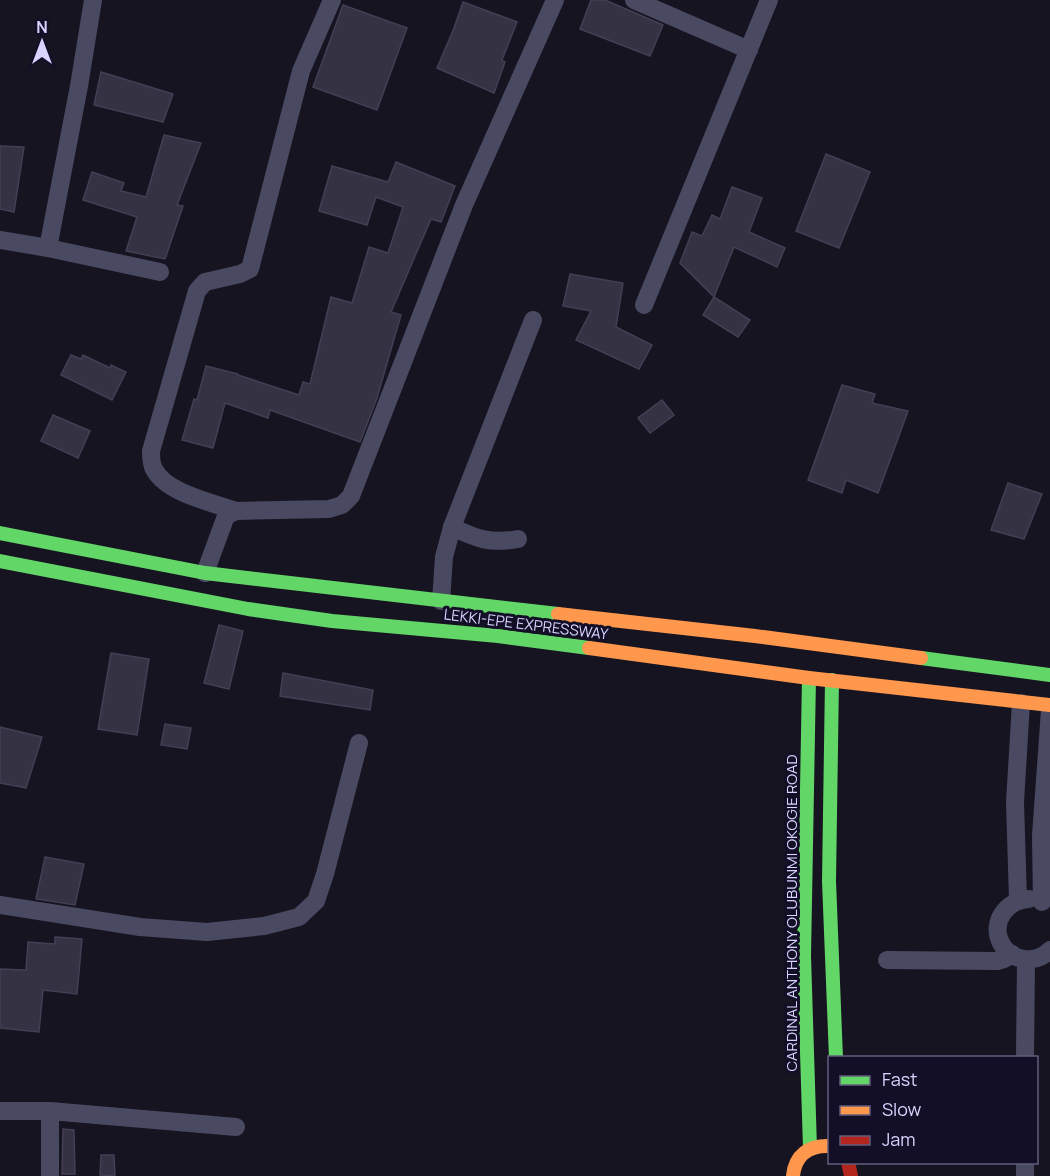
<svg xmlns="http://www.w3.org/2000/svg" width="1050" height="1176" font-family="Manrope,sans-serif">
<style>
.building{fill:#343243;stroke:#433f54;stroke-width:1.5}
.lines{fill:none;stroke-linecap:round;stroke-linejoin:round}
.street{stroke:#4a4962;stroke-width:18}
.fast{stroke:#63d668;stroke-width:14}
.slow{stroke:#ff974d;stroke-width:14}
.jam{stroke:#b3261e;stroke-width:14}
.labels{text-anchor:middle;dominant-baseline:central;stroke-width:6;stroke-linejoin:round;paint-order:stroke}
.street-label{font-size:15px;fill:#d9d4ff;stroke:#130f26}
</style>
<rect width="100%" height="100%" fill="#161421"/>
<g class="building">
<polygon points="591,0 605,0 663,25 650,56 580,29"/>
<polygon points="463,2 517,22 502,60 505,62 494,93 437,68 454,28"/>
<polygon points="343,5 407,28 377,110 313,87"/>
<polygon points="101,72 173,94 163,122 94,105"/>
<polygon points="164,135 201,143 177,205 183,206 165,259 126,251 137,217 83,200 92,172 124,183 121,191 146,197"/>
<polygon points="0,146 24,147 14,212 0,209"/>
<polygon points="826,154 870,172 839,248 796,231"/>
<polygon points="396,162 455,186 441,222 431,219 391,312 401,315 377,398 360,442 270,410 268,418 225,403 213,448 182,440 194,399 197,400 206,366 238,374 238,375 299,395 303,382 310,384 331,297 352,303 369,247 388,253 403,207 376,197 367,225 319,211 332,166 388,182"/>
<polygon points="732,187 762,198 749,232 785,248 777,267 734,247 714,297 680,263 692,232 702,236 712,215 720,219"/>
<polygon points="570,274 623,283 616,327 652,345 639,369 576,340 591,311 563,306"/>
<polygon points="714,297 750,320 738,337 703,315"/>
<polygon points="71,355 81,359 83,355 110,368 111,365 126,372 112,400 61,375"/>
<polygon points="842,385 875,394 872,403 908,411 878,493 846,480 842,493 808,480"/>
<polygon points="662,400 674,415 650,433 638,418"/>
<polygon points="53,415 90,431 78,458 41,441"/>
<polygon points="1008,483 1042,494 1024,539 991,530"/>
<polygon points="219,625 243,631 229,689 204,683"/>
<polygon points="111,653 149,659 137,735 98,729"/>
<polygon points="283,673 373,690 370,710 280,696"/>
<polygon points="165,724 191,728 187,749 161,745"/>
<polygon points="0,727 42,737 26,788 0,783"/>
<polygon points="45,857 84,864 75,905 36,899"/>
<polygon points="55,937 82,939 77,994 43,990 39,1032 0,1028 0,969 26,970 28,942 55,944"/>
<polygon points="63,1129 74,1130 75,1174 62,1174"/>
<polygon points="101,1155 114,1155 115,1176 100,1175"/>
</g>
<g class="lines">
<g class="street">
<polyline points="634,0 749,50"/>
<polyline points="0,240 48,248 160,272"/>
<polyline points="48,248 79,86 93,0"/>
<polyline points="644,305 769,0"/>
<path d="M236,511c-25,-9 -70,-18 -82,-42 -3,-5 -3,-12 -3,-18l46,-160 8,-9 35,-8 10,-5 51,-198 31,-71"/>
<path d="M452,527c25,12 38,17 66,12"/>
<polyline points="205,573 226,516 236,511 329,509 342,505 351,496 464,205 555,0"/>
<polyline points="441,601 444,557 452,527 533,320"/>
<path d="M1029,899c-22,1 -39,23 -28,44 10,19 35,21 49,7"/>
<polyline points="1018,900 1015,802 1021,703"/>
<polyline points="1042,902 1041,836 1050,710"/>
<polyline points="0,905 140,927 207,932 264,926 299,917 316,901 325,874 359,743"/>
<polyline points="887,960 997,961 1004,959 1012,954"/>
<polyline points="1025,1058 1026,960"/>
<polyline points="0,1111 50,1111 236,1127"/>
<polyline points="50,1111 50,1176"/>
<polyline points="1025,1162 1025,1176"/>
</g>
<g class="fast">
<polyline points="0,533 205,573 558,614"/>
<polyline points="0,561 248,609 332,621 498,636 589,648"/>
<polyline points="921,658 1050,675"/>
<polyline points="809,678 804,956 810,1148"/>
<polyline points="832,680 829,881 836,1058"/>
</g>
<g class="slow">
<polyline points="558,614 755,636 921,658"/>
<polyline points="589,648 809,678 1050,705"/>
<path d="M793,1176c2,-21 16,-31 37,-30"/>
</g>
<polyline class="jam" points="848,1162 851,1176"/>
</g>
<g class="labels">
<g class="street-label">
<text transform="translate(526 624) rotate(7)">LEKKI-EPE EXPRESSWAY</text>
<text transform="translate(791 913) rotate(-90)">CARDINAL ANTHONY OLUBUNMI OKOGIE ROAD</text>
</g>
</g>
<rect x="828" y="1056" width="210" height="108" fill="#130f26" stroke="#625e7d" stroke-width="1.5"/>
<rect x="840" y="1076" width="30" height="9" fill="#63d668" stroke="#625e7d" stroke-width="1.5"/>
<text x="882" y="1086" font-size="18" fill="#d9d4ff">Fast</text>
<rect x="840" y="1106" width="30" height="9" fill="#ff974d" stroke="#625e7d" stroke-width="1.5"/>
<text x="882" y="1116" font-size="18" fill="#d9d4ff">Slow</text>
<rect x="840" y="1136" width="30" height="9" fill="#b3261e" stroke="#625e7d" stroke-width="1.5"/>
<text x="882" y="1146" font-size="18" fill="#d9d4ff">Jam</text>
<g transform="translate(42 42)" stroke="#130f26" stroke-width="4.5" paint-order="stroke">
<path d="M0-4.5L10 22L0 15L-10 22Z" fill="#d9d4ff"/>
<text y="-9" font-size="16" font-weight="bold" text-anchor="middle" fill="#d9d4ff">N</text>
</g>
</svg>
